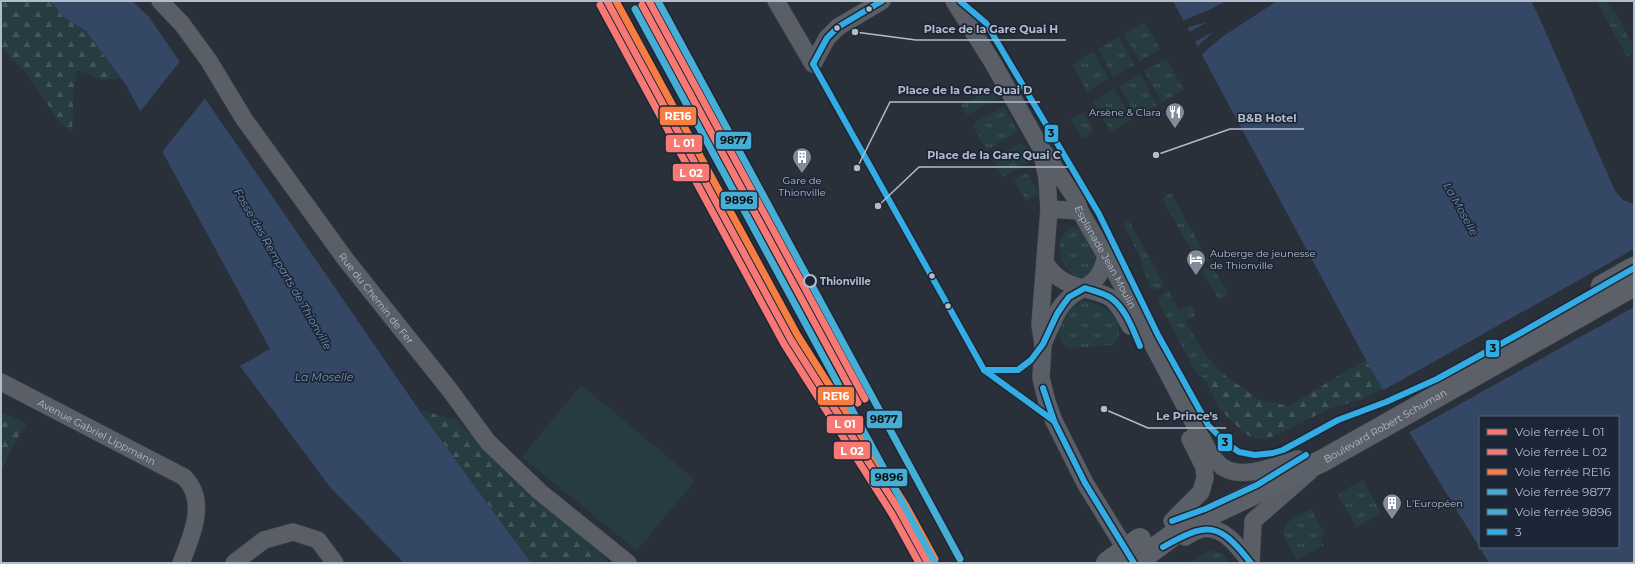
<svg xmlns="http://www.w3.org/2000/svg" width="1635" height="564" font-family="Montserrat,sans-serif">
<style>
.grass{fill:url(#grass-tufts)}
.forest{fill:url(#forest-firs)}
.pitch{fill:#263c41}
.water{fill:#344765;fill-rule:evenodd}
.pier{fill:#2a303a}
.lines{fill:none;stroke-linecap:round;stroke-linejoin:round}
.street-casing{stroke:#464b52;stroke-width:18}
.primary-casing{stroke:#474d57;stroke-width:23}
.street{stroke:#5a5f67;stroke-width:17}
.primary{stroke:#5c6169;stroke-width:22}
.primary-bridge-casing{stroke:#474d57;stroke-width:23;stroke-linecap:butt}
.primary-bridge{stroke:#5c6169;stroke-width:22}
.bus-1-casing{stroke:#1c2636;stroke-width:9}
.bus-1{stroke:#33ace3;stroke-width:6}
.rail-1-casing{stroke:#1c2636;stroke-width:10}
.rail-2-casing{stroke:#1c2636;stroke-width:10}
.rail-3-casing{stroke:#1c2636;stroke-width:10}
.rail-4-casing{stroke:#1c2636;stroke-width:10}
.rail-5-casing{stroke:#1c2636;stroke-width:10}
.rail-1{stroke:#f87974;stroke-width:7}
.rail-2{stroke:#f87974;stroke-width:7}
.rail-3{stroke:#f77d43;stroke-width:7}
.rail-4{stroke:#46aed5;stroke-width:7}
.rail-5{stroke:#46aed5;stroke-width:7}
.bus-dot{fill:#b3bccb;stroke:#1c2636;stroke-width:1.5}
.stop-dot{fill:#1c2636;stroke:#b3bccb;stroke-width:2}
.labels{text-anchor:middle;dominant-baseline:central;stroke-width:3.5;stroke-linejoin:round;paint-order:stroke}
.poi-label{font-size:10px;fill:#b3bccb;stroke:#1c2636;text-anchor:start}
.street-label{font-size:10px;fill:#b3bccb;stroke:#1c2636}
.stop-label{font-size:10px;font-weight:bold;fill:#b3bccb;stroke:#1c2636;text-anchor:start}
.water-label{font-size:11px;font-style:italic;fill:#7891b5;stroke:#1c2636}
.leader{fill:none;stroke:#b3bccb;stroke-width:1.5}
.callout-dot{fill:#b3bccb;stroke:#1c2636;stroke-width:1.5}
.callout-label{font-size:11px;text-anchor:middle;font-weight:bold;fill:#b3bccb;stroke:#1c2636;stroke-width:3.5;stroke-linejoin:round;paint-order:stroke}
.line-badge{stroke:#1c2636;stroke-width:1.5}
.badge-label{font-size:11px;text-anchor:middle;font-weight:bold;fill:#fff}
.pale-badge-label{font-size:11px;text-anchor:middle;font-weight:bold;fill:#111}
</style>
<defs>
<pattern id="grass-tufts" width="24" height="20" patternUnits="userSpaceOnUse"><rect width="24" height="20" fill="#263c41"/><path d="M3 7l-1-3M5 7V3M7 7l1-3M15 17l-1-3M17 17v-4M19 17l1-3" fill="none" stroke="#43565b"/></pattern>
<pattern id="forest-firs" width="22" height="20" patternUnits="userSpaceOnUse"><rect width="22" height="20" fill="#263c41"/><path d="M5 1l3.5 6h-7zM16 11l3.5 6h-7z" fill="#43565b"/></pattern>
</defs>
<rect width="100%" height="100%" fill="#2a303a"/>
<g class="grass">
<polygon points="1597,1 1606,1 1620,21 1634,48 1634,53 1627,57"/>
<polygon points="1145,22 1160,49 1139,62 1124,34"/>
<polygon points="1119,37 1134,65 1113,77 1098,49"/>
<polygon points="1093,52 1109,79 1087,92 1072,64"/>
<polygon points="1166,59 1184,90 1162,102 1144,71"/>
<polygon points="1140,74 1157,105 1137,117 1119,86"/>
<polygon points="993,88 999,97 967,115 961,105"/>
<polygon points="1114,89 1132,120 1111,132 1093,101"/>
<polygon points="1004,106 1018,132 987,150 972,124"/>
<polygon points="1084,112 1094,131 1082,139 1071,119"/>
<polygon points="1023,142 1034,160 1003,177 992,159"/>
<polygon points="1027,173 1039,194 1026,201 1014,180"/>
<polygon points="1171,193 1209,261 1200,266 1162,198"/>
<polygon points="1129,221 1165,286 1157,290 1151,290 1138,253 1123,224"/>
<path d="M1074,226l7,4 16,31 -3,11 -13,6c-23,-7 -31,-42 -7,-52z"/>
<polygon points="1212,266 1228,294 1219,300 1202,271"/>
<polygon points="1168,290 1179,311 1191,305 1195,312 1194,313 1195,316 1185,321 1200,347 1219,371 1204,376 1205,381 1196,372 1158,301 1160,295"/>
<path d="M1086,301c17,4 36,15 33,34 -1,5 -3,7 -7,10l-43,3c-23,-14 -4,-44 17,-47z"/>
<polygon points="1363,480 1381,513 1356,527 1338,494"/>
<path d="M1311,509l14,25 -5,4 4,7 -27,15c-19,-34 -20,-33 14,-51z"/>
<polygon points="1211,550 1224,554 1229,563 1188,563"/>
</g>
<g class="forest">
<polygon points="1,1 50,1 65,18 86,31 120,78 103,80 78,70 74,85 72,132 62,125 24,71 1,48"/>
<polygon points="1366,360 1383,389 1358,401 1333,407 1270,438 1255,439 1244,433 1219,408 1203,376 1219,371 1259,400 1290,406 1336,377"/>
<polygon points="419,410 456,420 610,563 531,563"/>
<polygon points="1,412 26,423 1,469"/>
</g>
<polygon class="pitch" points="581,385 695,480 637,551 522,457"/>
<g class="water">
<polygon points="50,1 132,1 149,17 419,410 531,563 404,563 330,487 240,366 270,349 126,85 86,31 65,18"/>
<path d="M1173,1h358l9,18 75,172 8,9 10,4 1,2v357h-145l-116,-190zM1480,417h138v130h-138z"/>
</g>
<g class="pier">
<polygon points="1226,1 1277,1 1222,37 1200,56 1196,48 1213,32 1193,43 1188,33 1207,22 1185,28 1182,21 1209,10"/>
<polygon points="181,60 207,96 161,153 139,113"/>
<polygon points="1634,249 1634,307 1408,433 1382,391"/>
</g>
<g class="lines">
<g class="street-casing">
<g id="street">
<path id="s1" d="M160,1l22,23 27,37 35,58 102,141 103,129 39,53 52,50 88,71"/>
<polyline points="776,1 813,64 827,38 838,27 882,1"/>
<path id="s2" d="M954,1l39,62 48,85 35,51 4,12 35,61 94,180c5,6 8,12 15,16 21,12 53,-3 74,-9"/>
<polyline points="1042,154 1047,178 1049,209 1040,325 1043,344 1041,378 1047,402 1054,421 1085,483 1120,540"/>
<polyline points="1049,209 1080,211"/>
<path d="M1046,264c13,19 26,21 47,27 7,2 15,4 20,9 8,7 12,17 17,26"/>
<path d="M1043,344c6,-13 11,-28 19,-39 18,-23 37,-13 44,-50"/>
<path id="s3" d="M1,382l183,95c24,24 8,58 -3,86"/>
<polyline points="1172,521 1201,492 1205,478 1204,467 1190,439"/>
<path d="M1185,537c5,-3 12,-7 17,-8 22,-4 37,19 49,34"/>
<polyline points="234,563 264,540 293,532 318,540 335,563"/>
<polyline points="1251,563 1253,521 1309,472"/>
</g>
</g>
<g class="primary-casing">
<g id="primary">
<polyline points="1602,286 1634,268"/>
<path id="s4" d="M1135,563l49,-36 138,-66 312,-176"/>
</g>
</g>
<use href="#street" class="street"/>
<use href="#primary" class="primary"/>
<g class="primary-bridge-casing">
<polyline id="primary-bridge" points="1107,563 1140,539"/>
</g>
<use href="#primary-bridge" class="primary-bridge"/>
<g class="bus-1-casing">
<g id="bus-1">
<polyline points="960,1 986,23 1099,214 1158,335 1208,425 1226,443 1239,452 1255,455 1273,453 1283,450 1338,420 1386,402 1437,379 1517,335 1634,268"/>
<polyline points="813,64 984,370 1054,421"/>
<polyline points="813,64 827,38 838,27 882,1"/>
<path d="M984,370h34l13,-10 12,-16 14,-30 6,-9 6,-8 16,-9c9,3 19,5 26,10 15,11 22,32 29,48"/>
<polyline points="1043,388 1054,421 1085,483 1134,563"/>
<polyline points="1172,521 1205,509 1257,485 1306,455"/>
<path d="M1163,547c45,-25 55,-26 88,16"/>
</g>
</g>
<use href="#bus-1" class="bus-1"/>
<g class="rail-1-casing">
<g id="rail-1">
<polyline points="607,1 791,340 899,510 928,563"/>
<polyline points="649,1 865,399"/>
</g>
</g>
<g class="rail-2-casing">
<g id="rail-2">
<polyline points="600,5 784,344 892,514 919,563"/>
<polyline points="642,5 858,403"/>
</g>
</g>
<g class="rail-3-casing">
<polyline id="rail-3" points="616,1 798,336 906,506 935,559"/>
</g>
<g class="rail-4-casing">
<polyline id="rail-4" points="658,1 960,559"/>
</g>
<g class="rail-5-casing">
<polyline id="rail-5" points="635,9 935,563"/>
</g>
<use href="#rail-1" class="rail-1"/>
<use href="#rail-2" class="rail-2"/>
<use href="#rail-3" class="rail-3"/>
<use href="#rail-4" class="rail-4"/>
<use href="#rail-5" class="rail-5"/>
</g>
<defs>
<g id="restaurant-pin" transform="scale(1)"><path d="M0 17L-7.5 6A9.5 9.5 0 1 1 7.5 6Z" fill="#838b98" stroke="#1c2636"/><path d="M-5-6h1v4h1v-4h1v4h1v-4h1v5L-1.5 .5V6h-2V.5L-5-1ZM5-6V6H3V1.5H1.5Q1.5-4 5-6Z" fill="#fff"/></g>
<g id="building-pin" transform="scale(1)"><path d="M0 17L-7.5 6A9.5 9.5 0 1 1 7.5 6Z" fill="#838b98" stroke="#1c2636"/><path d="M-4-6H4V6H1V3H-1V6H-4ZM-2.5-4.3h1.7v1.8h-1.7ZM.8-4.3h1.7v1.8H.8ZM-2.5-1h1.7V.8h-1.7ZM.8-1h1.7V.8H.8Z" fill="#fff"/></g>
<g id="hotel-pin" transform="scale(1)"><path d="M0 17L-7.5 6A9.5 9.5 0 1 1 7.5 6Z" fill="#838b98" stroke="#1c2636"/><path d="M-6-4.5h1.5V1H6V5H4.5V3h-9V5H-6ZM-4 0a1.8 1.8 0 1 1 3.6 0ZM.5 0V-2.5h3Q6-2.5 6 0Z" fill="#fff"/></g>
</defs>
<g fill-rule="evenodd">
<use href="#restaurant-pin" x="1175" y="112"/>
<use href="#building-pin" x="802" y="157"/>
<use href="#hotel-pin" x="1196" y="259"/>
<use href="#building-pin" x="1392" y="503"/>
</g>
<g class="bus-dot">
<circle cx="869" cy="9" r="3.5"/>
<circle cx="837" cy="28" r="3.5"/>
<circle cx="932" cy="276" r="3.5"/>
<circle cx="948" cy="306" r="3.5"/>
</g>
<circle class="stop-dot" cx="810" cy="281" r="6"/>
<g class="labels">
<g class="poi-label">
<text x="1161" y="112" text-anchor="end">Arsène &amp; Clara</text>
<text x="802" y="180" text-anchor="middle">Gare de<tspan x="802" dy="12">Thionville</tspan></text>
<text x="1210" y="253">Auberge de jeunesse<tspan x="1210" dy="12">de Thionville</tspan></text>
<text x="1406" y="503">L'Européen</text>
</g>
<g class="street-label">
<text stroke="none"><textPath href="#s2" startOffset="298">Esplanade Jean Moulin</textPath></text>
<text stroke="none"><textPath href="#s1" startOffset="368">Rue du Chemin de Fer</textPath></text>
<text stroke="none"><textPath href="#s4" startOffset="286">Boulevard Robert Schuman</textPath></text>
<text stroke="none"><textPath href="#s3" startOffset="108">Avenue Gabriel Lippmann</textPath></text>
</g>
<g class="stop-label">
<text x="820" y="281">Thionville</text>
</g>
<g class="water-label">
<text transform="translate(1461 209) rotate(61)">La Moselle</text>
<text transform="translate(283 269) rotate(60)">Fosse des Remparts de Thionville</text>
<text x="324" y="377">La Moselle</text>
</g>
</g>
<path class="leader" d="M855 32L916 40H1066M857 168L890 102H1040M1156 155L1230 129H1304M878 206L919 167H1068M1104 409L1148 428H1226"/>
<g class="callout-dot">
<circle cx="855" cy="32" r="4"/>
<circle cx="857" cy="168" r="4"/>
<circle cx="1156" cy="155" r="4"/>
<circle cx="878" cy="206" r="4"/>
<circle cx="1104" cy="409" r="4"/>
</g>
<g class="callout-label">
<text x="991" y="33">Place de la Gare Quai H</text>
<text x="965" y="94">Place de la Gare Quai D</text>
<text x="1267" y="122">B&amp;B Hotel</text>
<text x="994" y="159">Place de la Gare Quai C</text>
<text x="1187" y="420">Le Prince's</text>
</g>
<g class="line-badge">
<rect x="659" y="106" width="38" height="20" rx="4" fill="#f77d43"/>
<rect x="1044" y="124" width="15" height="19" rx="4" fill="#33ace3"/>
<rect x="715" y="131" width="37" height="19" rx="4" fill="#46aed5"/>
<rect x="665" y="134" width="38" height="19" rx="4" fill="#f87974"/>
<rect x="672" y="163" width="38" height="19" rx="4" fill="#f87974"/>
<rect x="720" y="191" width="38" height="19" rx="4" fill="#46aed5"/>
<rect x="1485" y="339" width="15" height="19" rx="4" fill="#33ace3"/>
<rect x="817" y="386" width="38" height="20" rx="4" fill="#f77d43"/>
<rect x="866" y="410" width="37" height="19" rx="4" fill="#46aed5"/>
<rect x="826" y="415" width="38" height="19" rx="4" fill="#f87974"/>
<rect x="1217" y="433" width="16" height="19" rx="4" fill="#33ace3"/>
<rect x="833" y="441" width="38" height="19" rx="4" fill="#f87974"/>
<rect x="870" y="468" width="38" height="19" rx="4" fill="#46aed5"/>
</g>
<g class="badge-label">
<text x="678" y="120">RE16</text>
<text x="684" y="147">L 01</text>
<text x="691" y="177">L 02</text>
<text x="836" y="400">RE16</text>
<text x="845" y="428">L 01</text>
<text x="852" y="455">L 02</text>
</g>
<g class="pale-badge-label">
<text x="1051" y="137">3</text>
<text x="734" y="144">9877</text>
<text x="739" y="204">9896</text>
<text x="1493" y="352">3</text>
<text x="884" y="423">9877</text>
<text x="1225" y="446">3</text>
<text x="889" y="481">9896</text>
</g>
<rect width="1635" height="564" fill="none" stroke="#b3bccb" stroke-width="4"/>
<rect x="1479" y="416" width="140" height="132" fill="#1c2636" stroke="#586272"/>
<rect x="1487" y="429" width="20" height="6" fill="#f87974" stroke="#586272"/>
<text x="1515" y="436" font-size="12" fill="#b3bccb">Voie ferrée L 01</text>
<rect x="1487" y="449" width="20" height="6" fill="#f87974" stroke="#586272"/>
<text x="1515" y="456" font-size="12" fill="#b3bccb">Voie ferrée L 02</text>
<rect x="1487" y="469" width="20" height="6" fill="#f77d43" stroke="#586272"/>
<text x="1515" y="476" font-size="12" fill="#b3bccb">Voie ferrée RE16</text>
<rect x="1487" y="489" width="20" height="6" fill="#46aed5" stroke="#586272"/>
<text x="1515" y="496" font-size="12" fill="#b3bccb">Voie ferrée 9877</text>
<rect x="1487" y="509" width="20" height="6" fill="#46aed5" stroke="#586272"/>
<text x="1515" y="516" font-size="12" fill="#b3bccb">Voie ferrée 9896</text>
<rect x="1487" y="529" width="20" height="6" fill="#33ace3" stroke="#586272"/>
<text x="1515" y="536" font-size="12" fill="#b3bccb">3</text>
</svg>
